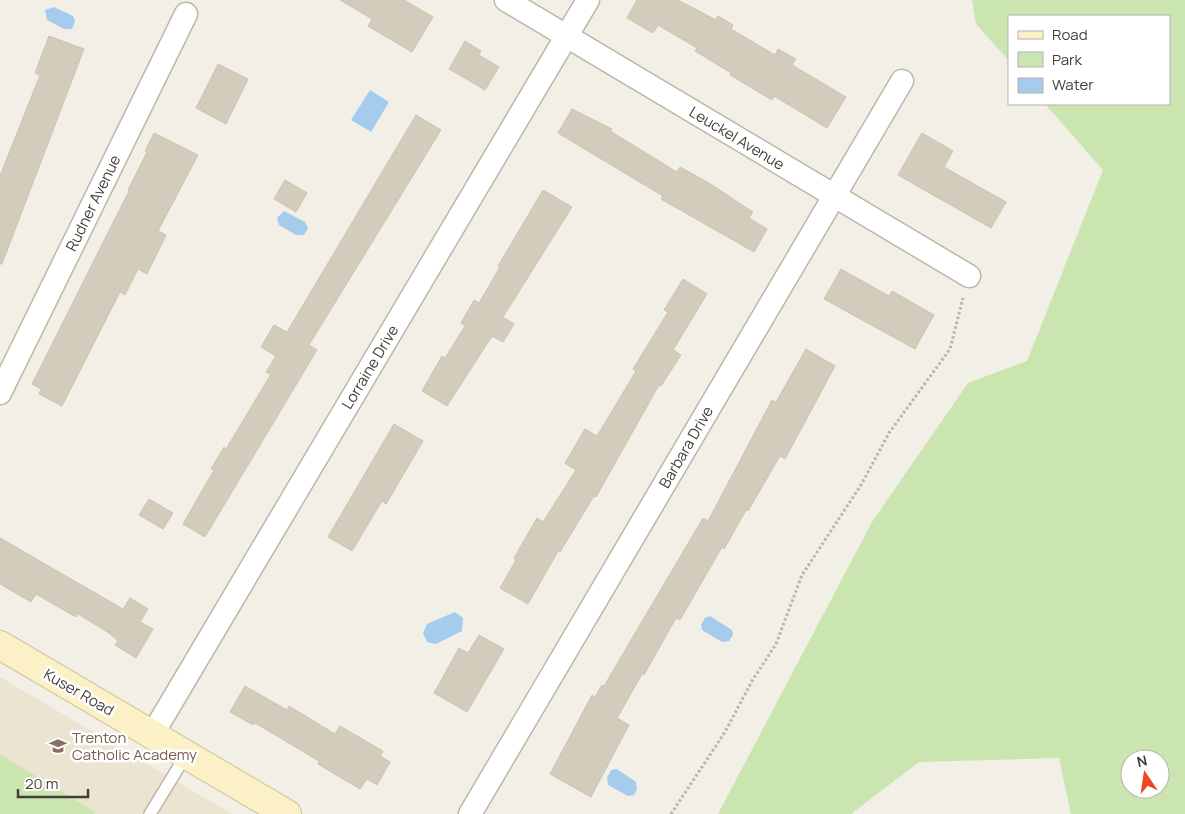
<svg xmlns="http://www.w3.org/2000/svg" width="1185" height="814" font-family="Manrope,sans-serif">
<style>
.education{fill:#ebe4d0}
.green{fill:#cbe5b0;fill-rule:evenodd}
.water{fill:#a5ccec}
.building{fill:#d3cbbc;stroke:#cdc3b0}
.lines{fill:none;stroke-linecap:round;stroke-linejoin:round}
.lane-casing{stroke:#bdb7a9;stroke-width:14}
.street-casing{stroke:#bdb7a9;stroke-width:25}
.secondary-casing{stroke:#d0c398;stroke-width:30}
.path{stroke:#beb39b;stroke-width:3;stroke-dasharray:2.5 2.5;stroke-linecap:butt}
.lane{stroke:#fff;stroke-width:11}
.street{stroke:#fff;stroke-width:22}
.secondary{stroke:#fcf1c6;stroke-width:28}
.labels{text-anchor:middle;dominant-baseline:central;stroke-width:5;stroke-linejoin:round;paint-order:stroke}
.street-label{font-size:15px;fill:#443f36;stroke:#fff}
.education-label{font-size:15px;fill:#785e54;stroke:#fff;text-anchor:start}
</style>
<rect width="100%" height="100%" fill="#f2efe6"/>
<polygon class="education" points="0,677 232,814 0,814"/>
<g class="green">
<path d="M972,0h213v814h-114l-12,-56 -140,4 -68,52h-133l154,-292 96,-139 59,-22 76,-191 -58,-66h124v-88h-160v45l-33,-37zM1130,759h30v30h-30z"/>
<polygon points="0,754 95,812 94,814 0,814"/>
</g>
<g class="water">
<polygon points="54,7 73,16 75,21 72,29 64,29 47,20 45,10"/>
<polygon points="370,90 389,102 371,132 351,120"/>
<polygon points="284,211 305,222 308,228 304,235 296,235 279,225 277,218"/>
<polygon points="455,612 463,618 462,631 436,644 427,642 423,633 427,624"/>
<polygon points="710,616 732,630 733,635 729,641 722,642 702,630 701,625 705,618"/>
<polygon points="617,769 636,782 637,789 634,795 628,796 608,785 607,778 611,770"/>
</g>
<g class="building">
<polygon points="340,0 404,0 433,17 412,52 368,26 372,19"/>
<polygon points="637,0 678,0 716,20 718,16 733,25 731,29 775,55 778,49 796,59 792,65 846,97 827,128 774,96 772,100 730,75 731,73 695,51 697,48 658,25 653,33 627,18"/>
<polygon points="49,36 84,49 2,264 0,264 0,176 40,75 35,73"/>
<polygon points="465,41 481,51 479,55 499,67 485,90 449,69"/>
<polygon points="218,64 248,79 226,124 196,108"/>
<polygon points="572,109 612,129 610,131 677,172 680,167 709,183 753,212 749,218 767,229 754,252 661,199 663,196 558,133"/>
<polygon points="416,115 441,130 309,345 317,350 205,537 183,524 214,470 211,469 224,447 226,449 271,374 266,372 276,356 261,347 274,325 287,332"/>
<polygon points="154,133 198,155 158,231 166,235 147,274 138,269 125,295 120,292 62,406 39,394 41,389 32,384 129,191 128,190 147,152 145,151"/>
<polygon points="922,133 953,151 944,167 1006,202 991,228 898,175"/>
<polygon points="285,180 307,193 296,212 274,199"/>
<polygon points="543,190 572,207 503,317 514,324 503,342 492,336 447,406 422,391 442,356 445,358 465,326 461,323 474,300 479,303 500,267 498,266"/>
<polygon points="841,269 889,296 892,291 934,315 915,349 824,299"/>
<polygon points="683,279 707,294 673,350 681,355 661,386 659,385 596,497 594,496 560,552 558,551 528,604 500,588 516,560 514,558 537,518 543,522 576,470 565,463 585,429 597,436 636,371 633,369 668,312 664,310"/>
<polygon points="806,349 835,366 785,459 780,456 748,511 746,510 724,549 722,547 680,620 676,618 644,675 642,674 617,718 629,725 591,797 550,774 592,695 595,697 602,685 604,686 703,518 708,521 772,400 776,402"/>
<polygon points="394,424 423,441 386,504 382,501 352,551 328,537"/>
<polygon points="149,499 173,513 163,529 139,515"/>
<polygon points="0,538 123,609 130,598 148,609 140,622 153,629 136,658 115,645 118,641 109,633 78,614 76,617 36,594 31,602 0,584"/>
<polygon points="479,635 504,649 467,712 434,693 459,648 468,653"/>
<polygon points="245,686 287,710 289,706 335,734 340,726 383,751 380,756 390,762 377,785 367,779 360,789 318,764 319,761 255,723 253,725 230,712"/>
</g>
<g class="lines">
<g class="lane-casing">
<polyline id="lane" points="150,814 186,755"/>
</g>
<g class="street-casing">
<g id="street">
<polyline points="506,0 969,276"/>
<polyline points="0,393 186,14"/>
<polyline points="152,735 588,0"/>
<polyline points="470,814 902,81"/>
</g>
</g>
<g class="secondary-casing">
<polyline id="secondary" points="0,645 287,814"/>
</g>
<polyline class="path" points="671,814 725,732 752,681 776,644 802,575 861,485 889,433 950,349 963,298"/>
<use href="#lane" class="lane"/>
<use href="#street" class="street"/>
<use href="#secondary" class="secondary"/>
</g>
<defs>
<g id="school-bare" transform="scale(1.35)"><path d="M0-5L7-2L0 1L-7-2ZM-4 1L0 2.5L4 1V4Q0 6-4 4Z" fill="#8d6e63" stroke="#fff" stroke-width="2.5" paint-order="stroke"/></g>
</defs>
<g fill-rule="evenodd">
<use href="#school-bare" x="58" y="746"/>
</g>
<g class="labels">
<g class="street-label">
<text transform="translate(737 138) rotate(31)">Leuckel Avenue</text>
<text transform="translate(93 203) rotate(-64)">Rudner Avenue</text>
<text transform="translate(370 367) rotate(-59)">Lorraine Drive</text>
<text transform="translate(686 447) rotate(-60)">Barbara Drive</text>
<text transform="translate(79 692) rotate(30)">Kuser Road</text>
</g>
<g class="education-label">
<text x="72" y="737">Trenton<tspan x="72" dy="17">Catholic Academy</tspan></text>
</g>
</g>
<rect x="1008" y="15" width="162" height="90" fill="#ffffff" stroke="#b4b2af"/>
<rect x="1018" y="31" width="25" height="8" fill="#fcf1c6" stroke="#b4b2af"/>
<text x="1052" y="40" font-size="15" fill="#443f36">Road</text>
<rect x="1018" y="52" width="25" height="15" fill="#cbe5b0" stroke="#b4b2af"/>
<text x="1052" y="65" font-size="15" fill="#443f36">Park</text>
<rect x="1018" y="78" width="25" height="15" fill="#a5ccec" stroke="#b4b2af"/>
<text x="1052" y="90" font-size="15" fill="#443f36">Water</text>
<g transform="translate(1145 774) rotate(347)"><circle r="24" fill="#ffffff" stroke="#b4b2af"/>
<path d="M0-4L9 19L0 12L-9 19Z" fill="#ef4720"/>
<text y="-8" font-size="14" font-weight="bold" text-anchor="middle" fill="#443f36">N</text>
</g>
<path d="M18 789v8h70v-8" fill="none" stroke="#443f36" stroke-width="2.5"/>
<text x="25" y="789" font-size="15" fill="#443f36" stroke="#ffffff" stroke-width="4" paint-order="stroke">20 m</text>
</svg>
